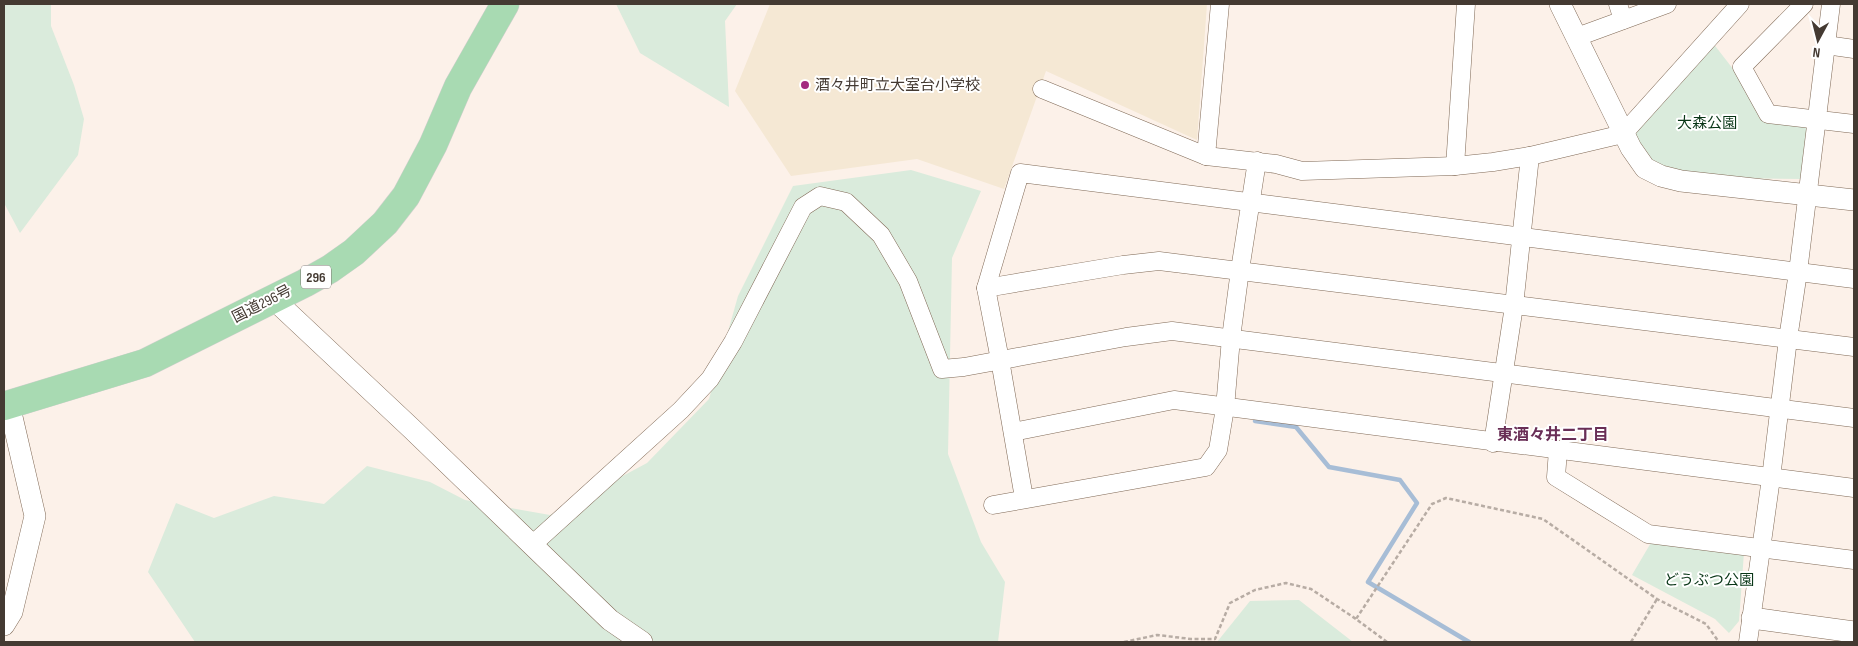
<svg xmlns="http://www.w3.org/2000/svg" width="1858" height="646" font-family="'Sofia Sans Condensed','Noto Sans JP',sans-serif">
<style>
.education{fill:#f5e8d4}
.green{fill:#daebdc}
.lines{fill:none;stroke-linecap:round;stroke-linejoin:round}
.stream{stroke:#a7bdd6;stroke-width:4.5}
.minor-casing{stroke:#806a57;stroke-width:19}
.tertiary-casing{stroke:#806a57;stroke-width:22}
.trunk-casing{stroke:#d2d0ce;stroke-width:29}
.path{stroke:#b7aca4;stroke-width:2.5;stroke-dasharray:4 2.5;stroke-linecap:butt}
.minor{stroke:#fff;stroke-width:18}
.tertiary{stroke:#fff;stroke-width:21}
.trunk{stroke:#a8dab2;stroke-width:28}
.poi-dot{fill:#a32a80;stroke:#fff;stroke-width:2}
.labels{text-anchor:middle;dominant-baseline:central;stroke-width:4;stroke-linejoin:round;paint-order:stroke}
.shield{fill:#fff;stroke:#7c7570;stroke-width:1}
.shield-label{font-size:14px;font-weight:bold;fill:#443a32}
.poi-label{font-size:15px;fill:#443a32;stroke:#fff;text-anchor:start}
.park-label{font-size:15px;fill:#093617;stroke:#fff}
.street-label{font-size:15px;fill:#443a32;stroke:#fff}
.neighbourhood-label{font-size:16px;font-weight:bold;fill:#692e56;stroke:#fff}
</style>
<rect width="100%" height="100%" fill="#fcf1e9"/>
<polygon class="education" points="770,4 1207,4 1197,140 1046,71 1004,189 917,159 791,176 735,91"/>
<g class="green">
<polygon points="4,4 51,4 51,26 74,85 84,119 78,155 20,233 4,203"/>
<polygon points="616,4 737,4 725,21 729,107 640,53"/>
<polygon points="1709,38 1768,114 1808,128 1802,179 1667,177 1623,134"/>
<polygon points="911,170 981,191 952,258 948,454 981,542 1005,582 998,642 195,642 148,572 176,503 214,518 274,496 324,504 367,466 430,482 465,500 550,515 647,463 709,399 738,296 793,186"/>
<polygon points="1652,541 1744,552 1739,621 1729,633 1715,619 1632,575"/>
<polygon points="1299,600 1353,642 1217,642 1250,601"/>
</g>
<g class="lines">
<polyline class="stream" points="1255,421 1296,427 1329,467 1400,480 1417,503 1368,582 1469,642"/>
<g class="minor-casing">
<g id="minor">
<polyline points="1618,4 1623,20"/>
<polyline points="1804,4 1742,67 1768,114 1854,124"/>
<polyline points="1577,37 1667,4"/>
<polyline points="1826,45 1854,49"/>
<polyline points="1042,89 1206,156 1276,164 1302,171 1455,166 1493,162 1530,156 1623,134 1740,4"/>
<polyline points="1206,156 1220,4"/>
<polyline points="1455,166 1466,4"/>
<polyline points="986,288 1123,265 1159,261 1854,347"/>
<polyline points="1013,432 1174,400 1854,488"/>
<polyline points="1493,443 1514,306 1530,156"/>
<polyline points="1558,450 1556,477 1648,534 1854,560"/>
<polyline points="1024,498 1000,360 986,288 1020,173 1854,279"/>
<polyline points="993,505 1206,467 1218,450 1225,408 1231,338 1240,270 1257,161"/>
<polyline points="532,545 681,410 710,379 733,342 803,207 820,196 846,202 881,235 908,281 942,369 964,367 1126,337 1172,331 1854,418"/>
<polyline points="1748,642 1771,478 1788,339 1798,272 1831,4"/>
</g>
</g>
<g class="tertiary-casing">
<g id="tertiary">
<polyline points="1560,4 1631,148 1645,168 1661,176 1681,181 1854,200"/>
<polyline points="276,297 282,307 412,429 610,620 642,642"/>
<polyline points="1752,618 1854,632"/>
<polyline points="4,625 12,612 35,516 9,404"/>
</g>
</g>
<g class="trunk-casing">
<polyline id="trunk" points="4,406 145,363 305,283 330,269 354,252 385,223 406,196 433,145 458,87 505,4"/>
</g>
<g class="path">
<polyline points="1124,642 1157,635 1191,639 1215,639 1230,603 1255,590 1286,583 1311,589 1356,619"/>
<polyline points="1387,642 1356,619 1432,504 1446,498 1543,519 1657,599 1706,624 1719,642"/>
<polyline points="1631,642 1657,599"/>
</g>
<use href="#minor" class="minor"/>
<use href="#tertiary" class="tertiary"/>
<use href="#trunk" class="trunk"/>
</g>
<circle class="poi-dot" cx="805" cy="85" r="5"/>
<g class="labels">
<rect class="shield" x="301" y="265.5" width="30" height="23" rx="4"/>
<g class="shield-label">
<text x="316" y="277">296</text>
</g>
<g class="poi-label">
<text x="815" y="85">酒々井町立大室台小学校</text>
</g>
<g class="park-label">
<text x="1707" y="123">大森公園</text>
<text x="1709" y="580">どうぶつ公園</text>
</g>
<g class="street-label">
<text transform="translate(262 304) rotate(-27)">国道296号</text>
</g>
<g class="neighbourhood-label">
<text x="1553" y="435">東酒々井二丁目</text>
</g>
</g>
<rect width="1858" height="646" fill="none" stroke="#443a32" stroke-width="10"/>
<g transform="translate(1818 40) rotate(187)" stroke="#ffffff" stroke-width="4" paint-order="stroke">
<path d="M0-4L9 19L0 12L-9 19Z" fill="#443a32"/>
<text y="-8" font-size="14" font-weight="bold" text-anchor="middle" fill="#443a32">N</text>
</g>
</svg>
